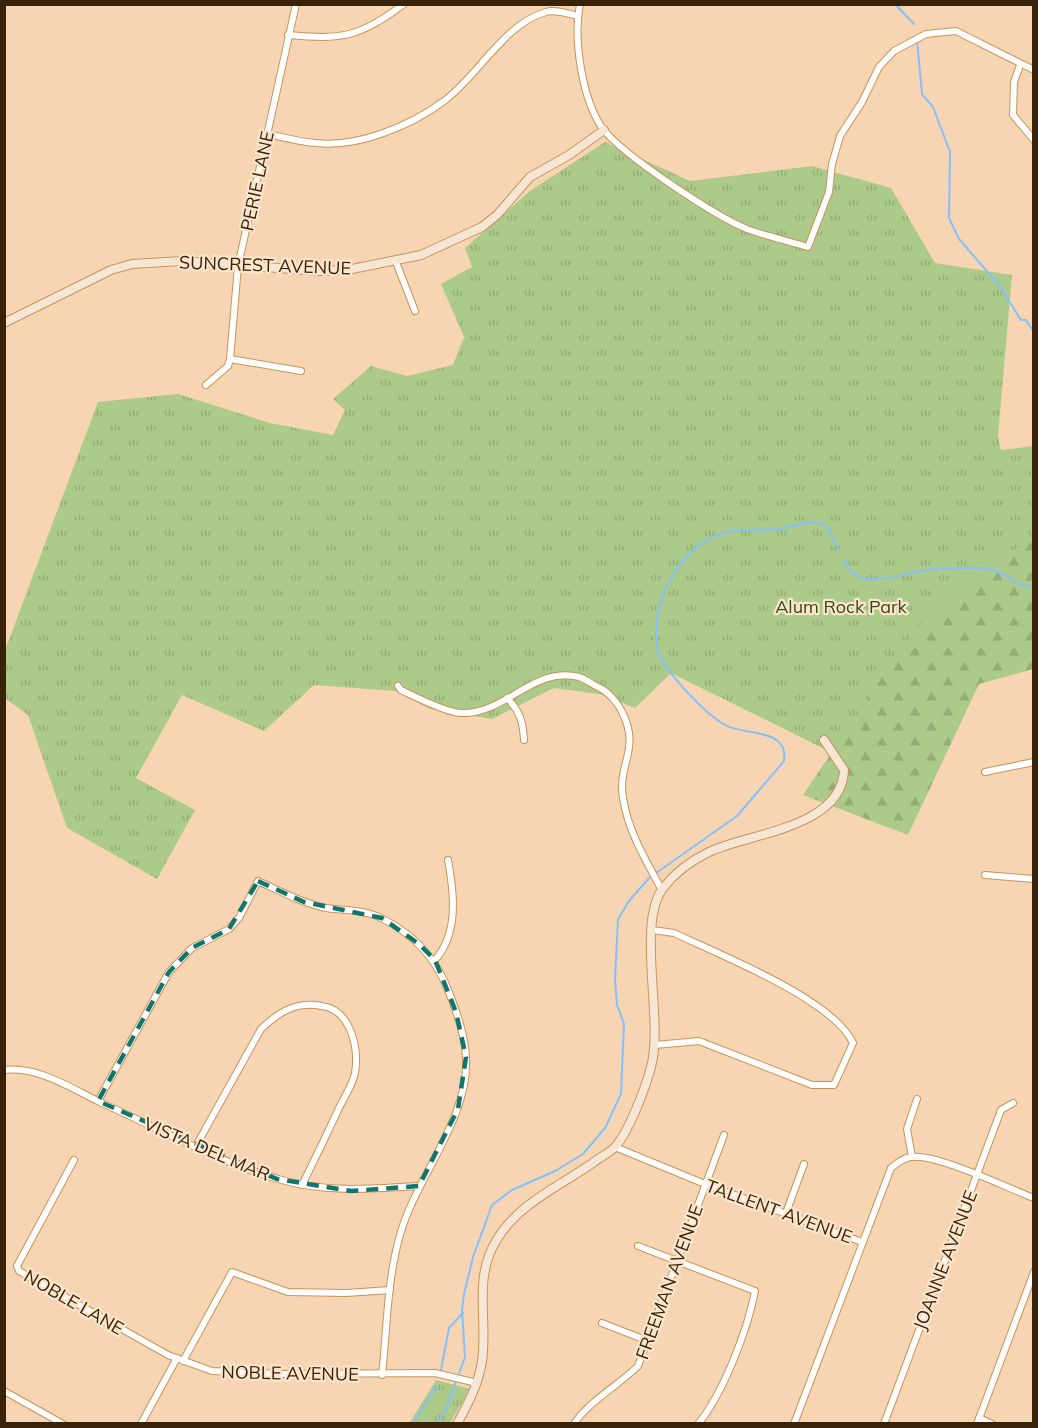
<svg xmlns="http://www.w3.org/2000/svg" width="1038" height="1428" font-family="Mulish,sans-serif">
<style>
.grass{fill:url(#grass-tufts)}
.forest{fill:url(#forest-firs)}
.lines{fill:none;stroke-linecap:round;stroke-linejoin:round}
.stream{stroke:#84c1fc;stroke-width:2}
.street-casing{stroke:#c99458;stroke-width:8}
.secondary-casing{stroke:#c99458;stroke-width:10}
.street{stroke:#fff;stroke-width:6}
.secondary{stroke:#f6e6d6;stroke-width:8}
.marked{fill:none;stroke:#0f766e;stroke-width:4.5;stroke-dasharray:12 8;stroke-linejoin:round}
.labels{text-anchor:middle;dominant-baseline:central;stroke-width:4.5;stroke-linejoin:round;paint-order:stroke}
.street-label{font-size:18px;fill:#382209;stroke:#fbe5cd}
.park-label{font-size:18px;fill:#354a16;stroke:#fbe5cd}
</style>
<defs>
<pattern id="grass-tufts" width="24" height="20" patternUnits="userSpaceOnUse" patternTransform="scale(1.5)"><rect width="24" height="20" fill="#acca8a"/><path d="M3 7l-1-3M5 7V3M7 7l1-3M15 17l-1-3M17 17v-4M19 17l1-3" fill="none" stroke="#95ad76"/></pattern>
<pattern id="forest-firs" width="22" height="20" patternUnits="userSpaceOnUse" patternTransform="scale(1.5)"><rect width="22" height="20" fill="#acca8a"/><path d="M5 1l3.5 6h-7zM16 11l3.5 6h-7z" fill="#95ad76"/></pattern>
</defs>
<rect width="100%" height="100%" fill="#f7d5b2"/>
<g class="grass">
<polygon points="605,142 690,181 812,166 891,188 935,263 1012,275 998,436 1001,450 1033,446 1033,628 977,641 899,786 671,673 635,708 599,694 554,688 492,719 430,709 395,691 314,685 264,731 182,695 136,778 195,810 157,879 67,828 28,715 5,698 4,653 98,402 178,394 270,423 333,435 345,410 333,399 371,366 407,376 453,365 464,337 441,284 472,267 465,248 530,191"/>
<polygon points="436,1380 470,1389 450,1423 409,1424"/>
</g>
<polygon class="forest" points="1033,542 1033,669 979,684 908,835 803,795 916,627 1000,555"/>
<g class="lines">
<g class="stream">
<polyline points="895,4 914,24"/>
<polyline points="917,40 922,94 933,107 950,152 949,218 959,239 999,285 1021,320 1026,320 1034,332"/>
<path d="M843,560c19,37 61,10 92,9 20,0 42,-4 61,2 13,4 23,19 38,14"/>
<polyline points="441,1370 449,1328 463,1313"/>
<polyline points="413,1424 437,1385"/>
<path d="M437,1424l9,-15 19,-52 -3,-47 2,-16 9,-37 19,-52 20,-15 43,-19 28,-17 22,-26 16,-34 3,-70 -7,-19 -2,-25 3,-61 11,-18 20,-23 88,-62 47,-55c5,-34 -40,-25 -59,-36 -18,-10 -65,-57 -68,-78 -7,-45 22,-100 66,-114 18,-5 36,-2 55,-4 16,-2 33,-12 48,-3l13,24"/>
</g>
<g class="street-casing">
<g id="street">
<path d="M580,4c-7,35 2,96 23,125 21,27 112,87 144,100 19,7 41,12 61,18l21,-55 3,-28 8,-28 22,-34 17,-35 15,-16 32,-17 30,-3 78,39"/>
<path d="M288,35c56,5 71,2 116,-31"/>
<polyline points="1020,65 1014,82 1013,115 1034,140"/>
<path d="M267,134c16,3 33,8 49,9 42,5 96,-18 128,-42 34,-25 61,-78 102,-89 9,-3 23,2 32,4"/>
<polyline points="396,262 415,311"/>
<polyline points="230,359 301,371"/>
<polyline points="206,385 228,366 230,359 238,266 296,4"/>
<path d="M398,686l3,4c15,7 44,22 59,23 44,3 74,-48 119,-36 7,2 14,8 21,11 8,4 17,14 21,22 21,39 -4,53 2,88 5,33 23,63 39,92"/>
<path d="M507,698c13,13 16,24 17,42"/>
<polyline points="985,772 1034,762"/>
<polyline points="985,875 1034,879"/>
<path d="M652,930l22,3c44,21 159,66 179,110l-19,42h-22l-113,-44 -44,4"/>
<path d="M435,960c24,-27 19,-67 13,-100"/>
<path d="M4,1070c35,-4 68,19 98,33 58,26 116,59 176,76 48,14 92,10 141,7"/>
<path d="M98,1101l71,-129 23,-24 37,-19 10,-11 19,-37c22,10 44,22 68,27 19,3 39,1 57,11 34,17 55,42 67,76 8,20 15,41 16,62 4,61 -50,120 -66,178 -13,45 -13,94 -18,140"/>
<path d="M196,1146l65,-117c18,-17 35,-28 61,-23 29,4 37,42 33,67 -2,11 -10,23 -15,33 -12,26 -25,53 -38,79"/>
<polyline points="615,1147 705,1184 862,1242"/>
<polyline points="912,1157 907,1129 917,1099"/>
<polyline points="74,1160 17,1266 19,1271 168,1355 212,1371 280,1374 435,1373 477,1383"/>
<polyline points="786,1213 804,1164"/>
<path d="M638,1246l117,45c-7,38 -32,103 -57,133"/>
<polyline points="602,1323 648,1341"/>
<polyline points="183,1361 232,1272 288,1292 346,1293 390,1290"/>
<polyline points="4,1391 63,1424"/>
<polyline points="979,1418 992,1424"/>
<polyline points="141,1424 177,1358"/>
<path d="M574,1424c15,-23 45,-39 64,-58l86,-231"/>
<path d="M794,1424l97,-256c6,-5 12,-10 20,-11 25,-4 96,31 123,41"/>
<polyline points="884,1424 1001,1110 1013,1103"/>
<polyline points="977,1424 1034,1272"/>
</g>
</g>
<g class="secondary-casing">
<g id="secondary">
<polyline points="4,323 111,270 132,264 182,261 319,271 347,270 421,255 482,227 497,215 530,177 569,155 604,130"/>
<path d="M457,1424c11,-20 22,-41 25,-63 6,-41 -9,-82 14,-120 22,-38 63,-54 98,-79 6,-5 16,-9 22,-16 14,-17 29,-57 35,-79 13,-46 -15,-143 12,-179 12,-15 29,-28 46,-36 40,-19 133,-24 135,-82l-20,-30"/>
</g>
</g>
<use href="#street" class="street"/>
<use href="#secondary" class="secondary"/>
</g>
<path class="marked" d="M258,881l46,21 78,16 37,26 16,16 21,52 10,45 -8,52 -39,77 -68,5 -74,-12 -179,-78 71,-129 23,-24 37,-19z"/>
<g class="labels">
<g class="street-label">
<text transform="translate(257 181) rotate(-78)">PERIE LANE</text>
<text transform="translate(265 265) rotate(2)">SUNCREST AVENUE</text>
<text transform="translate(207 1149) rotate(23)">VISTA DEL MAR</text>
<text transform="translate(779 1211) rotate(20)">TALLENT AVENUE</text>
<text transform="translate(945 1260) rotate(-69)">JOANNE AVENUE</text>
<text transform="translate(669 1282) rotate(-70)">FREEMAN AVENUE</text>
<text transform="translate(74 1302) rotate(30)">NOBLE LANE</text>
<text transform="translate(290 1373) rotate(1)">NOBLE AVENUE</text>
</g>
<g class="park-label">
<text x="841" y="606">Alum Rock Park</text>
</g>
</g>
<rect width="1038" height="1428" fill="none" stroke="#382209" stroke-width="12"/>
</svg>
